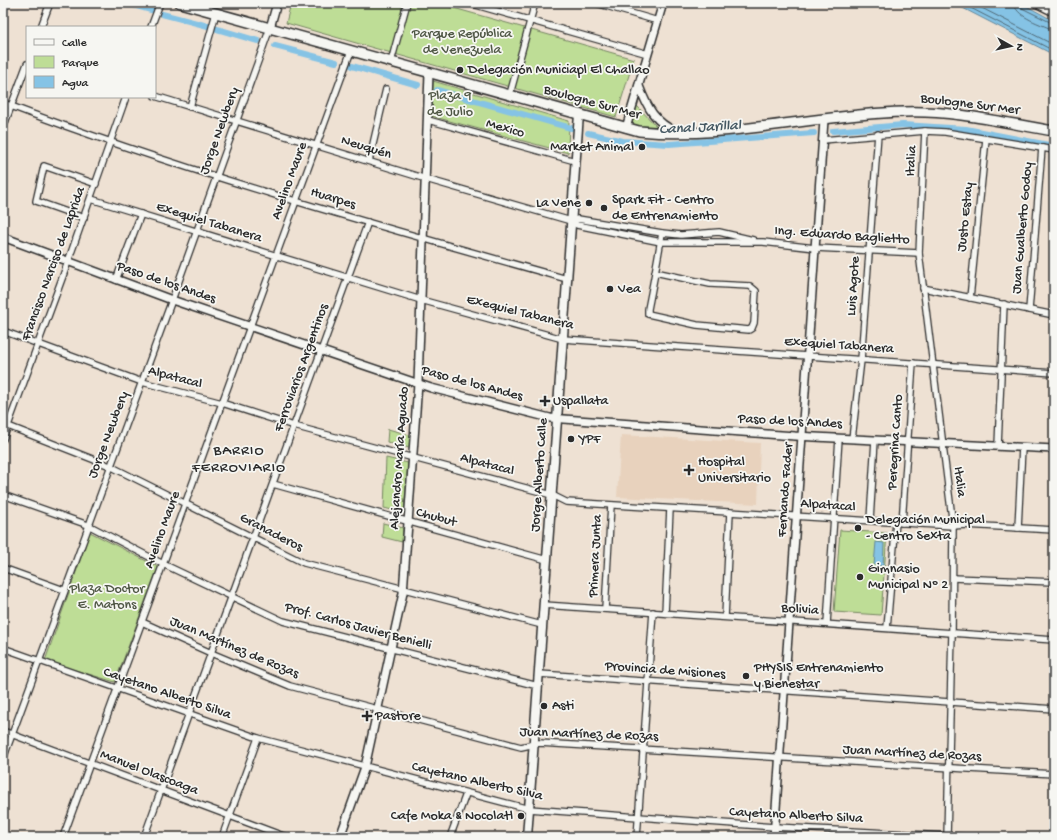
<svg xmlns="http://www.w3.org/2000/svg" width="1057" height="840" font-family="'Gochi Hand',sans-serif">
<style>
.built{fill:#e8d2bd}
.green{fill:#bedd96;stroke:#748460}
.water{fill:#85c3e5;stroke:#61869b}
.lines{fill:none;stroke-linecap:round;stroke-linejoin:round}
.shore{stroke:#4f6875;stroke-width:1}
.canal{stroke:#85c3e5;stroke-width:6}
.minor-casing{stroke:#2b2b2b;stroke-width:8}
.tertiary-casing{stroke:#2b2b2b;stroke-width:10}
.secondary-casing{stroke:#2b2b2b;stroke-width:11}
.primary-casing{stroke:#2b2b2b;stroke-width:12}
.minor{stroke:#f6f6f2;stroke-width:5.5}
.tertiary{stroke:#f6f6f2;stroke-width:7}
.secondary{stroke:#f6f6f2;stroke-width:8}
.primary{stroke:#f6f6f2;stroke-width:9}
.poi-dot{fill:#2b2b2b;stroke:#f6f6f2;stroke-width:1.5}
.labels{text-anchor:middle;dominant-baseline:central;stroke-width:3.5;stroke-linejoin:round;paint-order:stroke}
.park-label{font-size:14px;fill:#505846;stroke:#f6f6f2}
.poi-label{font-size:14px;fill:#2b2b2b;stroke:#f6f6f2;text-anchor:start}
.street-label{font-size:14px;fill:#2b2b2b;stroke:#f6f6f2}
.water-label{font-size:15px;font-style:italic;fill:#465963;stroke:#f6f6f2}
.neighbourhood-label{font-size:15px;letter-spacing:1px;fill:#2b2b2b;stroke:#f6f6f2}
</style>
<rect width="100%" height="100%" fill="#eee1d3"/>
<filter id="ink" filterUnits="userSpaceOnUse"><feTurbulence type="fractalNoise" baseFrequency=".025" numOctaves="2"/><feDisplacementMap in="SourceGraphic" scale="8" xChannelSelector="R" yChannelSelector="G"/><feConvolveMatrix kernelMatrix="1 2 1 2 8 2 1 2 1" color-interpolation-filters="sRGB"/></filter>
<g filter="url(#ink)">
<polygon class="built" points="621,435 760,443 758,504 617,497"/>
<g class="green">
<polygon points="291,3 436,3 634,59 616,117 286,23"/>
<polygon points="433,81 569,121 568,153 431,116"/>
<polygon points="637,106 659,129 631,126"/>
<polygon points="388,429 410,435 409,448 387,442"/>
<polygon points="386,458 408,463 404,513 384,508"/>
<polygon points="383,523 403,528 402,542 382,537"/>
<polygon points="840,530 887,533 881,615 834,612"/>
<polygon points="90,532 158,567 115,682 45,661"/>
</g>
<g class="water">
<polygon points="953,3 1021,3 1054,21 1054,55"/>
<polygon points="876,542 884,543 883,566 874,565"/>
</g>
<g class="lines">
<g class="shore">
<polyline points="961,3 1054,51"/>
<polyline points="972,3 1054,45"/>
<path d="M1014,3c1,13 24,20 35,25l5,1"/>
<polyline points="1019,3 1022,8 1054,24"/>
</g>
<g class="canal">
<polyline points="126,3 151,10"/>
<polyline points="162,14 208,26"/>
<polyline points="217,29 258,41"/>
<polyline points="275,46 336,62"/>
<polyline points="352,66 418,85"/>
<polyline points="437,90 571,128"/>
<polyline points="833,131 903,125 966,129 1054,146"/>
<polyline points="588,133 623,141 669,144 814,133"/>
</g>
<g class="minor-casing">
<g id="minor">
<polyline points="469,3 648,54"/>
<polyline points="596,3 658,21"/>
<polyline points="41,27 50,3"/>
<polyline points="151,27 160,3"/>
<polyline points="391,62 407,3"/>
<polyline points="510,94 535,3"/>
<polyline points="155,96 426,179 571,221 577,225 661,242 763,242 815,248 919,253"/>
<path d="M3,103c184,70 375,123 564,176"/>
<polyline points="190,107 216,13"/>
<polyline points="428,120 575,161"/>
<polyline points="3,128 27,64"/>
<polyline points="925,131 919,253 953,526 952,633 947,837"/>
<polyline points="823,140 925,131 945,132 1054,150"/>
<polyline points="369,161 386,89"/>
<polyline points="91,199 421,300 563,339 1054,373"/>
<polyline points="84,218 36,201 44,166 96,184"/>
<polyline points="571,221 578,219 662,233 681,235 719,232 753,240"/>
<path d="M655,272l55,12 40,2 6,5 -2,32 -2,5 -3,2 -52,-5 -49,-11v-5c5,-25 10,-51 14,-76"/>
<polyline points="116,280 141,214"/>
<polyline points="923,288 1054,315"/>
<polyline points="970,298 986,139"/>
<polyline points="1029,310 1042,148"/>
<polyline points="3,331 142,382 222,403 294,426 552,495 566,502 953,526 965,525 1054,530"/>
<polyline points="3,424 110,466 304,563 542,625"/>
<polyline points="3,439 64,273 126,97"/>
<polyline points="852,439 861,360 878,134"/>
<polyline points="998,446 1004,304"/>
<polyline points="273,484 547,560"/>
<polyline points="3,495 88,525 163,564 283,621 538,686"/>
<polyline points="870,520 875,440"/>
<polyline points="902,523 913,363"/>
<polyline points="1018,528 1022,447"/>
<polyline points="3,568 64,590"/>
<polyline points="953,578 1054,582"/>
<polyline points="544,605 1054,640"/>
<polyline points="605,609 611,505"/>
<polyline points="665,613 670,509"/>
<polyline points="725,617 730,512"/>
<polyline points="142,622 211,653 290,686 521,747 539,743 1054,774"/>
<polyline points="827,624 839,438"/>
<polyline points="887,628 896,522"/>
<polyline points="3,648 258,738 529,809 775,827 965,837"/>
<polyline points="539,674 1054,709"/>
<polyline points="3,731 286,837"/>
<polyline points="3,759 172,300 270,28"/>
<polyline points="63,837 351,51"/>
<polyline points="144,837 368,222"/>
<polyline points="222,837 258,738"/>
<polyline points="450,837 466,794"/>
<polyline points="637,837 653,612"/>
</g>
</g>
<g class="tertiary-casing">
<g id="tertiary">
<polyline points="1036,3 1054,12"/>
<polyline points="270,28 277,3"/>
<path d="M639,86c8,21 16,37 38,46"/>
<polyline points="626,128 663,3"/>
<polyline points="3,237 172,300 431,388 550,418 795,436 1054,449"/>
<polyline points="340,837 365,767 403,593 418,383 429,73"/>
<polyline points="774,837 824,120"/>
</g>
</g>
<g class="secondary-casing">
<polyline id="secondary" points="527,837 579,114"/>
</g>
<g class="primary-casing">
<path id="primary" d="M180,3l459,128c89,9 176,-17 265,-19 50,-2 101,11 150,19"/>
</g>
<use href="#minor" class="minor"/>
<use href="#tertiary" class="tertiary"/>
<use href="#secondary" class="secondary"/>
<use href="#primary" class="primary"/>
</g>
</g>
<g class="poi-dot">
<circle cx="460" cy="70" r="4"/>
<circle cx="642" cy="147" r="4"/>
<circle cx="589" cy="203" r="4"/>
<circle cx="604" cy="208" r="4"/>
<circle cx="610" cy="289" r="4"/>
<path d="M543 395h4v4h4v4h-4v4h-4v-4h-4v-4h4z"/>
<circle cx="571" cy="439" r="4"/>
<path d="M687 464h4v4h4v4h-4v4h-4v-4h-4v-4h4z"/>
<circle cx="858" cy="528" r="4"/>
<circle cx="860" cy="577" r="4"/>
<circle cx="746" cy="676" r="4"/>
<circle cx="544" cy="706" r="4"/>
<path d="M365 710h4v4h4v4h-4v4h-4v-4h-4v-4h4z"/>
<circle cx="521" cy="816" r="4"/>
</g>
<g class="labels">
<g class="park-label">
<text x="462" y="34">Parque República<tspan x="462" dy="16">de Venezuela</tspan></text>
<text x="450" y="96">Plaza 9<tspan x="450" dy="16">de Julio</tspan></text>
<text x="107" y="589">Plaza Doctor<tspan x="107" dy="16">E. Matons</tspan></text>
</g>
<g class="poi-label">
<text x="468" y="70">Delegación Municiapl El Challao</text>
<text x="634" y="147" text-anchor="end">Market Animal</text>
<text x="612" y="200">Spark Fit - Centro<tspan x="612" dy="16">de Entrenamiento</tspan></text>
<text x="581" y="203" text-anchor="end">La Vene</text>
<text x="618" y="289">Vea</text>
<text x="553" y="401">Uspallata</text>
<text x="579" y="439">YPF</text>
<text x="698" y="462">Hospital<tspan x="698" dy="16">Universitario</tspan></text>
<text x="866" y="520">Delegación Municipal<tspan x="866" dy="16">- Centro Sexta</tspan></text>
<text x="868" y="569">Gimnasio<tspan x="868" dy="16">Municipal Nº 2</tspan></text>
<text x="754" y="668">PHYSIS Entrenamiento<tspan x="754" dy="16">y Bienestar</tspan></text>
<text x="552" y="706">Asti</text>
<text x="375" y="716">Pastore</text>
<text x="513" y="816" text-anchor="end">Cafe Moka &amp; Nocolatl</text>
</g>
<g class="street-label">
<text transform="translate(592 103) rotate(15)">Boulogne Sur Mer</text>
<text transform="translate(970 105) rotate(7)">Boulogne Sur Mer</text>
<text transform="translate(505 129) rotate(16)">Mexico</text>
<text transform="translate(220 131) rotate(-70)">Jorge Newbery</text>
<text transform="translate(366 148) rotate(17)">Neuquén</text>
<text transform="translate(912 161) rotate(-87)">Italia</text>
<text transform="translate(290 181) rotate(-70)">Avelino Maure</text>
<text transform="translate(333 199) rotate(17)">Huarpes</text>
<text transform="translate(966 217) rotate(-84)">Justo Estay</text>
<text transform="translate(209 223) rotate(17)">Exequiel Tabanera</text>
<text transform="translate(1023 228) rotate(-85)">Juan Gualberto Godoy</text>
<text transform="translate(842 236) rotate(4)">Ing. Eduardo Baglietto</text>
<text transform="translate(54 264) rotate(-70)">Francisco Narciso de Laprida</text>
<text transform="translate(166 283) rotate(19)">Paso de los Andes</text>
<text transform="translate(854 286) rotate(-86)">Luis Agote</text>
<text transform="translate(520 313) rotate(14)">Exequiel Tabanera</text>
<text transform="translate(839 346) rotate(4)">Exequiel Tabanera</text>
<text transform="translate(302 368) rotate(-70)">Ferroviarios Argentinos</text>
<text transform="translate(175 378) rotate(15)">Alpatacal</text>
<text transform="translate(472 384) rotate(15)">Paso de los Andes</text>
<text transform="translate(790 422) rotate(3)">Paso de los Andes</text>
<text transform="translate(109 435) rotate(-69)">Jorge Newbery</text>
<text transform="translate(896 442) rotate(-86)">Peregrina Canto</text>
<text transform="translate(400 458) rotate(-86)">Alejandro María Aguado</text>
<text transform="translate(487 465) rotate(15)">Alpatacal</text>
<text transform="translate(540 475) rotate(-86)">Jorge Alberto Calle</text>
<text transform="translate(959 482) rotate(83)">Italia</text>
<text transform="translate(786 490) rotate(-86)">Fernando Fader</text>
<text transform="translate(828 506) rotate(4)">Alpatacal</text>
<text transform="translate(436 518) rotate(15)">Chubut</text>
<text transform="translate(163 530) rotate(-70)">Avelino Maure</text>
<text transform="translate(271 533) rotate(27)">Granaderos</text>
<text transform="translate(596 556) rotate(-87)">Primera Junta</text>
<text transform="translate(800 610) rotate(4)">Bolivia</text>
<text transform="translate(358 627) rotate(15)">Prof. Carlos Javier Benielli</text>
<text transform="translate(234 648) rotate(23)">Juan Martínez de Rozas</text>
<text transform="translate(665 671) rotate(4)">Provincia de Misiones</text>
<text transform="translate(167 694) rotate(19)">Cayetano Alberto Silva</text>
<text transform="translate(589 735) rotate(2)">Juan Martínez de Rozas</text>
<text transform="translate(912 754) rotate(3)">Juan Martínez de Rozas</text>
<text transform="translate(149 773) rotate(21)">Manuel Olascoaga</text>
<text transform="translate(477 782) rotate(13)">Cayetano Alberto Silva</text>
<text transform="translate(796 816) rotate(3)">Cayetano Alberto Silva</text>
</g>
<g class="water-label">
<text transform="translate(700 128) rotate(-3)">Canal Jarillal</text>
</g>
<g class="neighbourhood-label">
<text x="239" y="451">BARRIO<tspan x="239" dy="17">FERROVIARIO</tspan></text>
</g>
</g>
<rect width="1057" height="840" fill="none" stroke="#f6f6f2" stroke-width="16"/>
<rect x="8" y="8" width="1041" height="824" fill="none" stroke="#2b2b2b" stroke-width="1.5" filter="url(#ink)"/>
<rect x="26" y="26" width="130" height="72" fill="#f6f6f2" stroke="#a5a5a2"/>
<rect x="34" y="39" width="20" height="6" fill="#f6f6f2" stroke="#a5a5a2"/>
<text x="62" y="46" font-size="12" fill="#2b2b2b">Calle</text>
<rect x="34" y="56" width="20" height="12" fill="#bedd96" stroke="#a5a5a2"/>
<text x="62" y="66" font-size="12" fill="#2b2b2b">Parque</text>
<rect x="34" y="76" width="20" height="12" fill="#85c3e5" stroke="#a5a5a2"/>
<text x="62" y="86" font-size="12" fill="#2b2b2b">Agua</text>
<g transform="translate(1011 46) rotate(98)" stroke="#f6f6f2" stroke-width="3" paint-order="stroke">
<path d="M0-3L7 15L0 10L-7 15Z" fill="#2b2b2b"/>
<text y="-6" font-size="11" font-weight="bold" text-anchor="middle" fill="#2b2b2b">N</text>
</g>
</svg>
